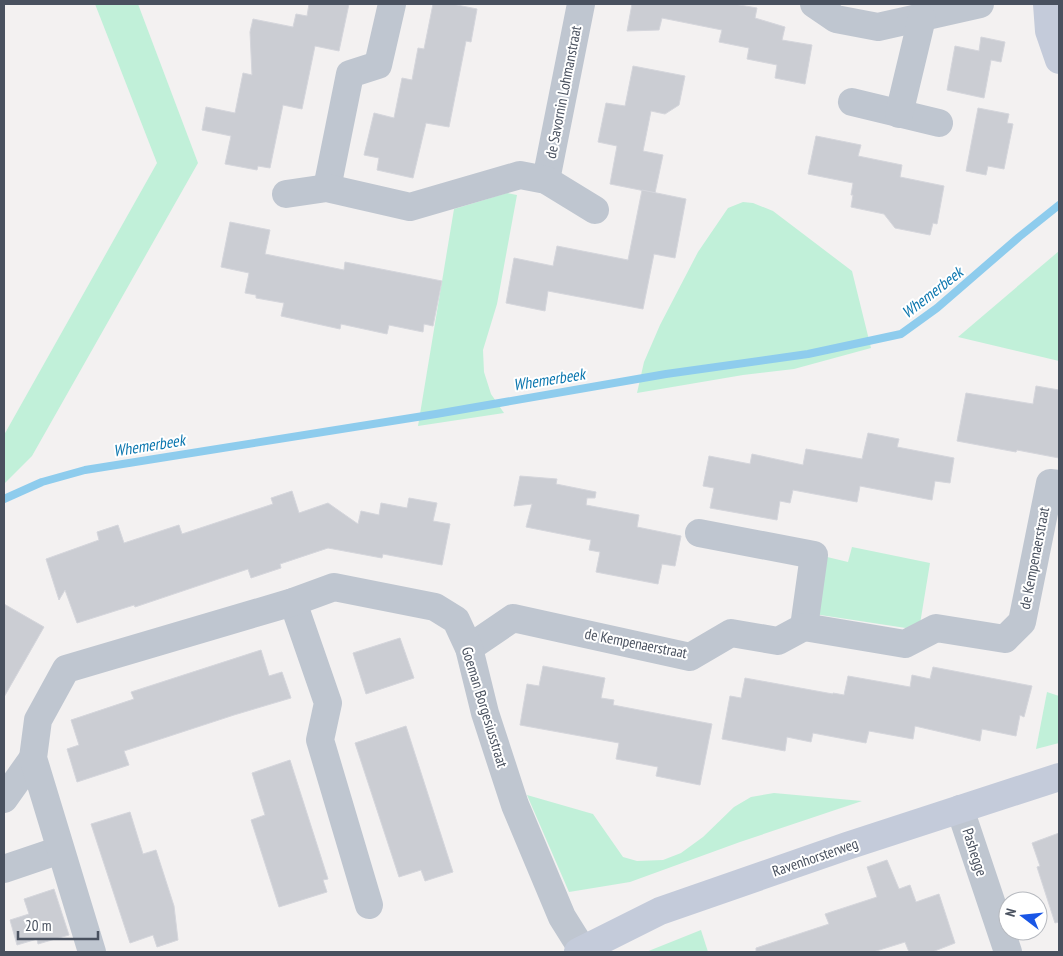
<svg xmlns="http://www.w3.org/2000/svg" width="1063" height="956" font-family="'PT Sans Narrow',sans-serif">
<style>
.green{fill:#c1f0d9}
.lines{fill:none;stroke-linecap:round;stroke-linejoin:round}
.stream{stroke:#8ecced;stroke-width:8}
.building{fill:#cbcdd3;stroke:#d5d6dc}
.street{stroke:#bfc6d0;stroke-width:28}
.secondary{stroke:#c4cbda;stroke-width:28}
.labels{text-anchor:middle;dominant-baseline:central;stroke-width:4;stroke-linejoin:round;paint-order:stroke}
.street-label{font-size:15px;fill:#49515f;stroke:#fff}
.water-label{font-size:16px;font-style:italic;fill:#0c77af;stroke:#fff}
</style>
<rect width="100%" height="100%" fill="#f3f1f1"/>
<g class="green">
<polygon points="95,4 138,4 198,163 32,456 4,484 4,435 157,163"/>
<polygon points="507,193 517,195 497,304 483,350 484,372 491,394 504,413 418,426 454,209"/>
<polygon points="743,202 753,203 773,211 852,271 871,348 794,369 743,375 637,393 644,362 660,325 698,252 728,208"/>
<polygon points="1059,251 1059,361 958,337"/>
<polygon points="852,547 930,563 919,630 814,614 823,556 848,562"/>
<polygon points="1047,692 1059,696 1059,743 1036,749"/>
<polygon points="774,793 862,801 740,842 630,882 569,892 527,795 593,814 623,857 637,861 663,860 681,853 703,837 734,807 751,797"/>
<polygon points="701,930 708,952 646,952"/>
</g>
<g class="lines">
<polyline class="stream" points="4,499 42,482 85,470 436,414 666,374 808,354 901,334 937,308 1019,237 1059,205"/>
</g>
<g class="building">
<polygon points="309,4 349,4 339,51 315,46 302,109 283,105 270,168 258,166 257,170 225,164 231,136 202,130 206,107 235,113 243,73 252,75 250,32 253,19 293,27 296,14 307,16"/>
<polygon points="433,4 452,4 477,9 471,42 466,41 449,127 426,123 413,178 377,170 379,158 364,155 374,113 394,118 402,78 412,80 418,48 424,49"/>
<polygon points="632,4 734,4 757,8 755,18 785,27 782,40 812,45 805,84 775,78 777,65 747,59 749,48 719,42 722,30 662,18 659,30 627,31"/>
<polygon points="981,37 1005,42 1001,62 991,60 984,98 947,90 955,46 979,51"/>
<polygon points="633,66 685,76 679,105 665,114 651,111 643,151 663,155 655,193 610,184 617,146 598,142 606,103 625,106"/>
<polygon points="978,108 1009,114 1007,123 1013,124 1004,169 988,166 986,175 966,171"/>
<polygon points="816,136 861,145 858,156 902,165 900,177 944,186 937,224 933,223 930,235 895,228 884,214 851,207 853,195 851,195 853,183 808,174"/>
<polygon points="642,190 686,199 675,258 654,254 643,309 548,291 545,311 506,303 514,258 553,266 557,246 628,260"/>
<polygon points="230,222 270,230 265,254 344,270 345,262 442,281 433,326 424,324 423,332 389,325 387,334 341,324 340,329 281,316 284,303 256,298 256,295 245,293 249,273 221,267"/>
<polygon points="1036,386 1059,390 1059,458 1017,450 1016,452 957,441 966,393 1033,404"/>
<polygon points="868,433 899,439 897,447 954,458 950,483 935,481 932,500 860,486 857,502 793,490 790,503 780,501 777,520 710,508 714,488 703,486 709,456 750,464 752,454 803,465 806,449 862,459"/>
<polygon points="520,476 557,479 556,484 596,492 595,498 587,498 586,505 639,515 637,527 681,536 675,566 662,564 658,584 596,572 600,552 589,550 591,540 526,527 532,504 514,506"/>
<polygon points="292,491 299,513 328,503 358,524 361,511 379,515 381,503 407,508 409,498 437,503 433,521 450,524 442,565 383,554 382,558 328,548 280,564 281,568 251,578 248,569 135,607 134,605 77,623 65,590 59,600 46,559 99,540 97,532 118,525 124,543 179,525 182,534 273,504 271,498"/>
<polygon points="4,604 44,627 4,697"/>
<polygon points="400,638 414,678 366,694 353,653"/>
<polygon points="261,650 269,676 282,672 291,698 234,715 124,751 129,765 77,782 67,749 79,745 71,720 134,699 131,692"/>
<polygon points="543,666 605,678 601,698 614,700 613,705 712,724 700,785 656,776 658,767 616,759 619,743 520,725 527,684 539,686"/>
<polygon points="933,667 1032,686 1024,717 1020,715 1016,736 982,729 980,741 915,726 913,739 869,731 866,743 813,733 811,742 787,737 785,751 722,739 730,696 741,698 745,678 833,694 833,693 844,695 848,676 910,687 912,675 930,679"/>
<polygon points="406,726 453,872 425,881 421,870 399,877 355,743"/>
<polygon points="290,760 328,879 323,880 327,892 279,907 251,820 265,815 252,773"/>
<polygon points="130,812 143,854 156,850 174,906 178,940 157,947 153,935 130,943 91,824"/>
<polygon points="1059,833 1059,922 1055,923 1037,867 1040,866 1032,843"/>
<polygon points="887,860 899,889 910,885 916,902 939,894 955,943 932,952 909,952 905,942 873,952 756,952 756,948 829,924 825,914 877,897 867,867"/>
<polygon points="54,889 69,935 38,944 37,939 17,945 10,920 29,914 24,899"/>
</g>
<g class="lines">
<g class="street">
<polyline points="814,4 836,19 878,27 980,4"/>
<polyline points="852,102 939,123"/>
<polyline points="899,114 922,18"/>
<polyline points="546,180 581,4"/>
<polyline points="327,188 350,74 378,65 392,4"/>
<polyline points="286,194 327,188 410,207 520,175 546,180 595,210"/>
<polyline points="699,533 814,555 804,627"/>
<polyline points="293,602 328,703 320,740 369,905"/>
<polyline points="469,648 513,618 690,657 731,633 778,641 804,627 905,644 936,628 1005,639 1022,622 1050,483 1059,484"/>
<polyline points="4,799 33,758"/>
<polyline points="960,809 1008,952"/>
<polyline points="4,869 60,850"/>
<polyline points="92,952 33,758 38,720 66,669 293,602 334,587 435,607 456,620 469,648 485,713 515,805 562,917 582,949"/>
</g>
<g class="secondary">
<polyline points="1047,4 1049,31 1059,60"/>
<polyline points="578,952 660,911 847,846 1059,777"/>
</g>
</g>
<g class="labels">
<g class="street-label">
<text transform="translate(563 92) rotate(-79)">de Savornin Lohmanstraat</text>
<text transform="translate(1034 558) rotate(-79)">de Kempenaerstraat</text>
<text transform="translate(636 643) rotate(11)">de Kempenaerstraat</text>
<text transform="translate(485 707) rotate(73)">Goeman Borgesiusstraat</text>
<text transform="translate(975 852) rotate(72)">Pashegge</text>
<text transform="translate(815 857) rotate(-19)">Ravenhorsterweg</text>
</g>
<g class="water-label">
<text transform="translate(932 292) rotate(-38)">Whemerbeek</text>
<text transform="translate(549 379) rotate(-9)">Whemerbeek</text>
<text transform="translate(149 445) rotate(-9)">Whemerbeek</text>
</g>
</g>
<rect width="1063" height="956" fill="none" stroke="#49515f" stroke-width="10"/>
<g transform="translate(1023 916) rotate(286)"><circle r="24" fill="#ffffff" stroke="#b6b9bf"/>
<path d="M0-4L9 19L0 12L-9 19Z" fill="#1956e6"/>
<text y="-8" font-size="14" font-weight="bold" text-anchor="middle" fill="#49515f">N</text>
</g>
<path d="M18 931v8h80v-8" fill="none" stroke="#49515f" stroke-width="2.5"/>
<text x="25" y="931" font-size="15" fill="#49515f" stroke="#ffffff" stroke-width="4" paint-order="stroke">20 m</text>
</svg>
